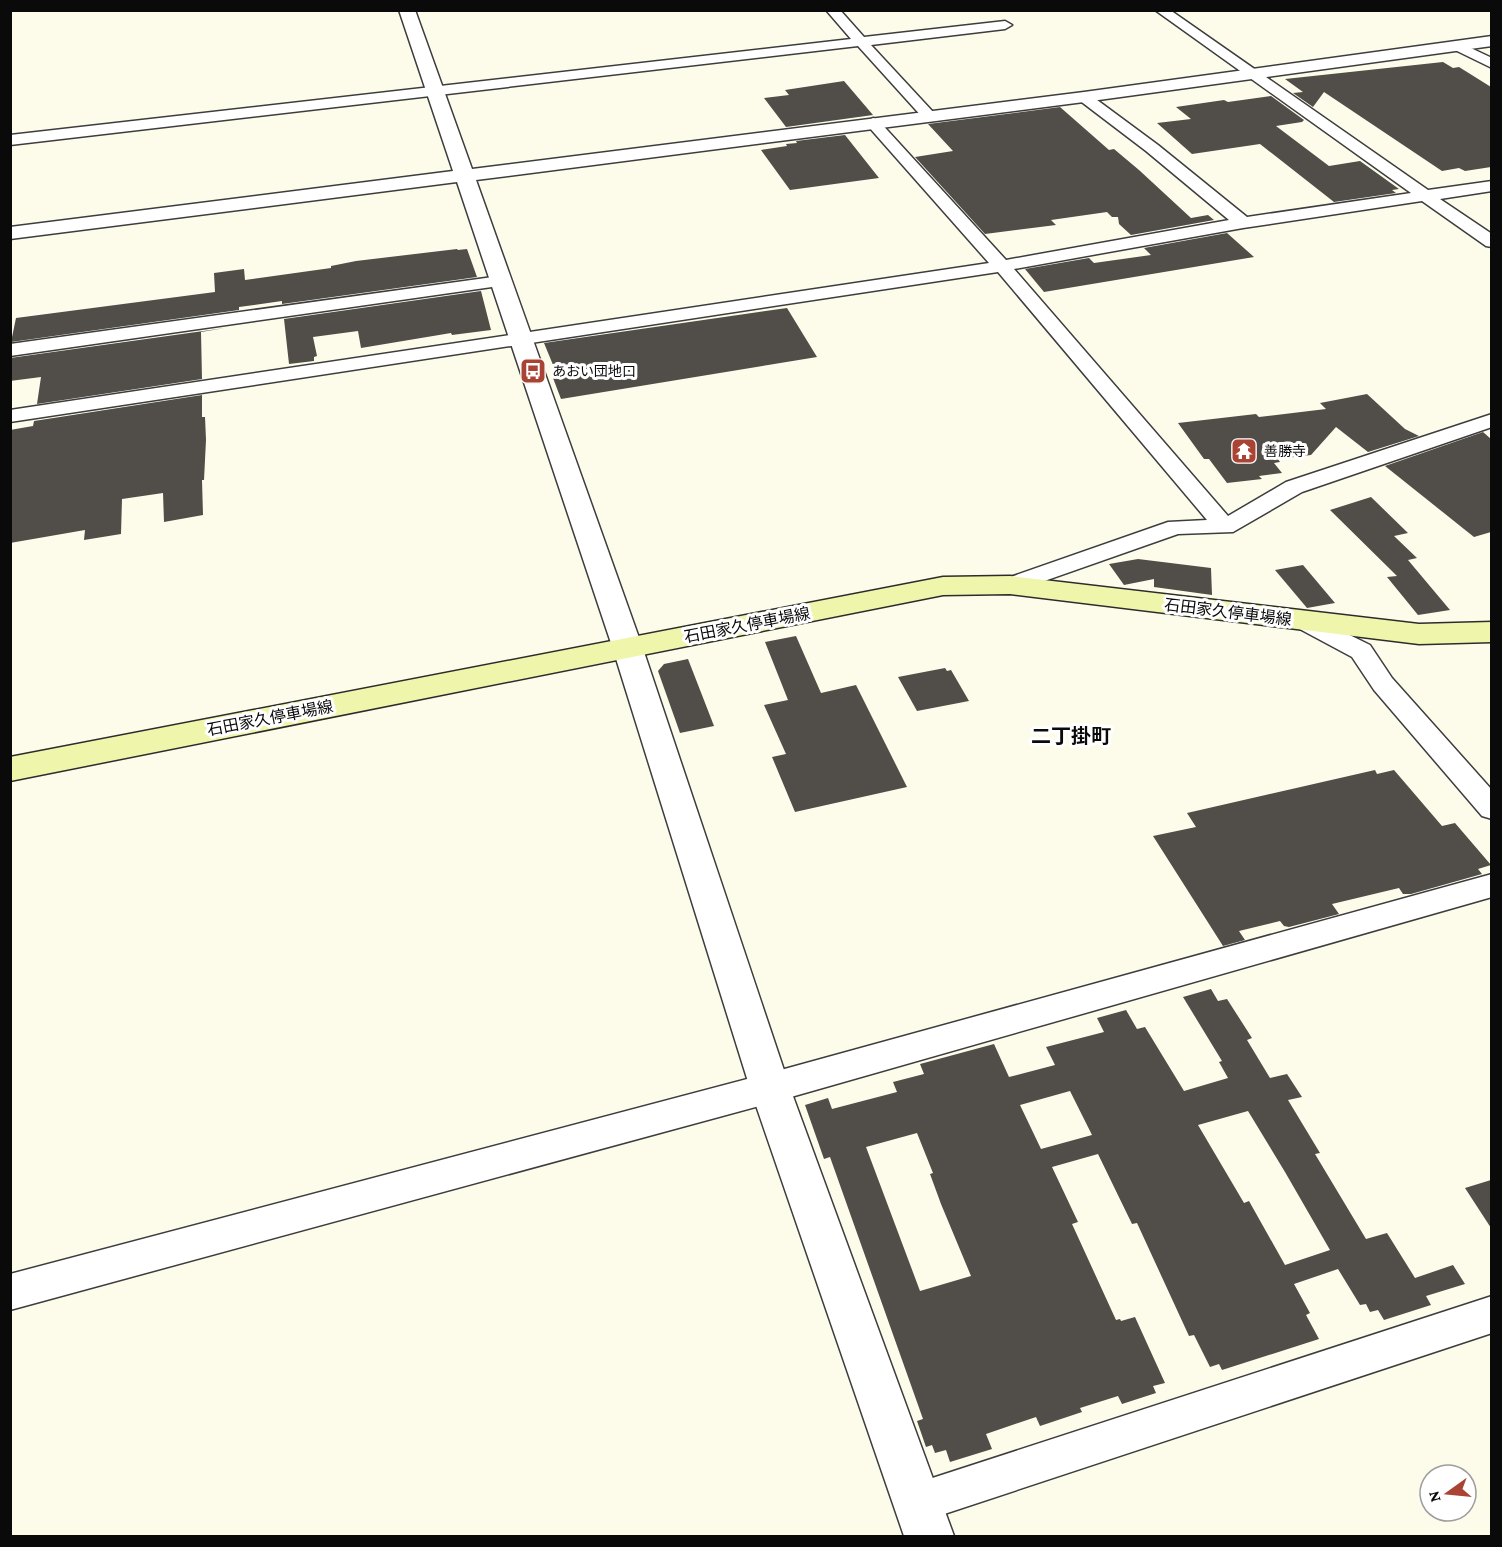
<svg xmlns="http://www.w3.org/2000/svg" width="1502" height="1547" font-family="'Crimson Pro','Noto Sans JP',serif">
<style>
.building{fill:#514d48;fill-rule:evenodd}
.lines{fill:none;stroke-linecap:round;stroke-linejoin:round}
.minor-casing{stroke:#3d3d3d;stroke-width:3}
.tertiary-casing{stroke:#3d3d3d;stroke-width:3}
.secondary-casing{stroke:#2c2c2c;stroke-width:3}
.minor{fill:#fff;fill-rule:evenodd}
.tertiary{fill:#fff;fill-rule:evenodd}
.secondary{fill:#f0f5ac;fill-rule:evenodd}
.labels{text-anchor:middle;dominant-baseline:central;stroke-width:6;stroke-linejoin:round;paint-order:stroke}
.far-poi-label{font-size:14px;fill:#0a0a0a;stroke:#fff;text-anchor:start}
.street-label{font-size:16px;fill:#0a0a0a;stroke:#fff}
.quarter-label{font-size:20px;font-weight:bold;fill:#0a0a0a;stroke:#fff}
</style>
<rect width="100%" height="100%" fill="#fdfcea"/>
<g class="building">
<polygon points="1443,62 1453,68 1459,67 1491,87 1491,167 1465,171 1459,168 1442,171 1324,92 1313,107 1293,93 1303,92 1285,79"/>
<polygon points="844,81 873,115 786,127 764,98 789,95 785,90"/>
<polygon points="1271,96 1304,120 1302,122 1276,126 1329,166 1360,161 1399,189 1392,190 1396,193 1334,202 1260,144 1192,154 1157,123 1191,119 1176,107 1224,100 1228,102"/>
<polygon points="1060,107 1109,150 1114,149 1139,170 1191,218 1208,215 1214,220 1131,235 1119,224 1118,217 1112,217 1107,212 1051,220 1056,225 985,234 915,157 953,151 928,124"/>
<polygon points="845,135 879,178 790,190 761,150 787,146 786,144 797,143 796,141"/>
<polygon points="1227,233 1254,257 1044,292 1025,269 1089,258 1094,263 1151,255 1144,248"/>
<polygon points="457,249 458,250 467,249 477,277 282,304 282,301 239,307 239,310 11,342 16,318 215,292 214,273 244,269 245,280 331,268 331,266 356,261"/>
<polygon points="481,291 491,330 452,335 451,333 361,348 358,331 313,337 317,356 314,357 314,361 289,364 284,319"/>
<polygon points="787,308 817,357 561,399 553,378 558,377 544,343"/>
<polygon points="225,328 201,332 202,379 37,404 41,377 10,381 10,358"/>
<polygon points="1367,394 1405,429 1419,436 1368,452 1336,427 1311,455 1278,459 1280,462 1274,463 1282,473 1259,476 1262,479 1227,483 1209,459 1204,459 1178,423 1256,414 1259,417 1326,409 1320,403"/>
<polygon points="202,395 202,417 205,417 206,440 204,480 202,480 203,515 164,522 163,493 122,499 121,534 84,540 85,530 10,543 10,430 33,426 34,421"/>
<polygon points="1483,432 1491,439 1491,532 1474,537 1385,466"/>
<polygon points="1371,497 1408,533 1394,536 1417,558 1408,560 1450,610 1418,615 1387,577 1397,576 1330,510"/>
<polygon points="1138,559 1211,568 1212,595 1154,587 1154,579 1124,585 1109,564"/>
<polygon points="1303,565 1335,603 1307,608 1275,570"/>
<polygon points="796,636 821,693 856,685 907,787 795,812 772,757 786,754 764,705 788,700 765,642"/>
<polygon points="688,659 714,726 680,733 658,671 664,664"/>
<polygon points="945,668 947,671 951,670 969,701 917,711 898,677"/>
<polygon points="1375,770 1377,774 1394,770 1442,826 1455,823 1491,865 1478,869 1482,874 1411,894 1403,894 1399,888 1332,904 1339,914 1289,927 1284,926 1280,921 1239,931 1245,940 1223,946 1153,836 1196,827 1187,813"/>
<path d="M1211,989l7,12 9,-2 25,39 -5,2 23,38 17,-4 15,23 -14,3 32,53 -5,1 51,85 21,-6 28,45 38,-13 12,19 -39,12 5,9 -47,15 -6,-10 -8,2 -4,-8 -6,1 -22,-36 -44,15 16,29 -4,2 13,24 -97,31 -3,-6 -9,3 -16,-32 -5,1 -52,-113 -5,1 -34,-70 -46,13 26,55 -6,2 44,96 4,-1 1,2 14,-4 30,66 -12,3 3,7 -34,11 -4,-8 -38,12 2,4 -42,14 -4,-9 -50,17 6,15 -42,13 -4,-12 -11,3 -3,-8 -6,2 -9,-26 6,-2 -93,-262 -6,2 -19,-54 23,-7 4,11 65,-17 -4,-10 31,-8 -4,-10 74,-20 15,33 46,-12 -9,-18 58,-15 -7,-14 29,-8 11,19 8,-2 39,64 44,-13 -9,-16 3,-1 -39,-64zM1070,1091l22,44 -51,14 -21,-44zM1248,1111l37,61 45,78 -45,15 -36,-64 -5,2 -46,-78zM917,1133l16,40 -3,1 11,30 30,72 -51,15 -54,-144z"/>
<polygon points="1491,1180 1491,1228 1465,1188"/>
</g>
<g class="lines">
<g class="minor-casing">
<g id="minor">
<polygon points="826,10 840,10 864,37 1005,21 1012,25 1005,29 871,45 934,113 937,116 929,121 924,119 858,46 10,145 10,135 851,39"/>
<polygon points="1155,10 1170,10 1428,190 1492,181 1492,191 1440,199 1492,234 1492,247 1486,246 1422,201 1243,228 1014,269 1228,516 1286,482 1492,414 1492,427 1302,492 1233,532 1178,534 1010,593 1002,590 998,585 1002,580 1168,522 1207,520 998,272 10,422 10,410 989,263 868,126 865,123 873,118 878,120 1006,260 1229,220 1146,151 1079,100 1077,97 1079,94 1089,94 1158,145 1247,217 1411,193"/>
<polygon points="1458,42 1492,58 1492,68 1453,49 1451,46"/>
<polygon points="500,276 506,277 509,281 506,285 10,356 10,344"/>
<polygon points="1305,613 1370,645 1392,678 1492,790 1492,819 1482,816 1374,690 1352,657 1296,627 1293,621 1296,615"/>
<polygon points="1492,874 1492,897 770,1103 10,1310 10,1274 770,1073"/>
<polygon points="1492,1296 1492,1333 917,1523 903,1517 897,1503 903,1489 917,1483"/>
</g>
</g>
<g class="tertiary-casing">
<polygon id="tertiary" points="399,10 415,10 472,169 1084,92 1492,36 1492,46 1084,102 476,180 643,649 790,1088 954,1536 904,1536 750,1088 613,649 457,182 10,239 10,227 453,171"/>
</g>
<g class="secondary-casing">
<polygon id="secondary" points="1010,576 1419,624 1492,622 1492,642 1419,644 1010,594 943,595 10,781 10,757 943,577"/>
</g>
<use href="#minor" class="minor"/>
<use href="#tertiary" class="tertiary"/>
<use href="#secondary" class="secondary"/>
</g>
<defs>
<g id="bus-square" transform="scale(1.35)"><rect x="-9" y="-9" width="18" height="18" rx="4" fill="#a94333" stroke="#fff"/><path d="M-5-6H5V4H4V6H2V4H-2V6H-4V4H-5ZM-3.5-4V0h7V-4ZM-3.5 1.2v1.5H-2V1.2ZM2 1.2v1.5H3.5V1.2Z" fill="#fff"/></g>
<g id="temple-square" transform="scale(1.35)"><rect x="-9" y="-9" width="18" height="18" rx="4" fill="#a94333" stroke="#fff"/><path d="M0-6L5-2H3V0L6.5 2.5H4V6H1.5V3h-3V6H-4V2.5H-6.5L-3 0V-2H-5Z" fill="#fff"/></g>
</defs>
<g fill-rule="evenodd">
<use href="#bus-square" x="533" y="371"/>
<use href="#temple-square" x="1244" y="451"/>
</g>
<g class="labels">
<g class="far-poi-label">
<text x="552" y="371">あおい団地口</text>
<text x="1264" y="451">善勝寺</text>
</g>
<g class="street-label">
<text transform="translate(1228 612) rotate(7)">石田家久停車場線</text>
<text transform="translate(747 625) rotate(-11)">石田家久停車場線</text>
<text transform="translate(270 718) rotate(-11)">石田家久停車場線</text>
</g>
<g class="quarter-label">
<text x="1071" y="736">二丁掛町</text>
</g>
</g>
<rect width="1502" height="1547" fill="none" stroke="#0a0a0a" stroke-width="24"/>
<g transform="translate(1448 1493) rotate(255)"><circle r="28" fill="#ffffff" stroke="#9d9d9d" stroke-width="1.5"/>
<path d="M0-4.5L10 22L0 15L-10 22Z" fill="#a94333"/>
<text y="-9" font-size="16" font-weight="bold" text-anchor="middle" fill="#0a0a0a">N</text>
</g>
</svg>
